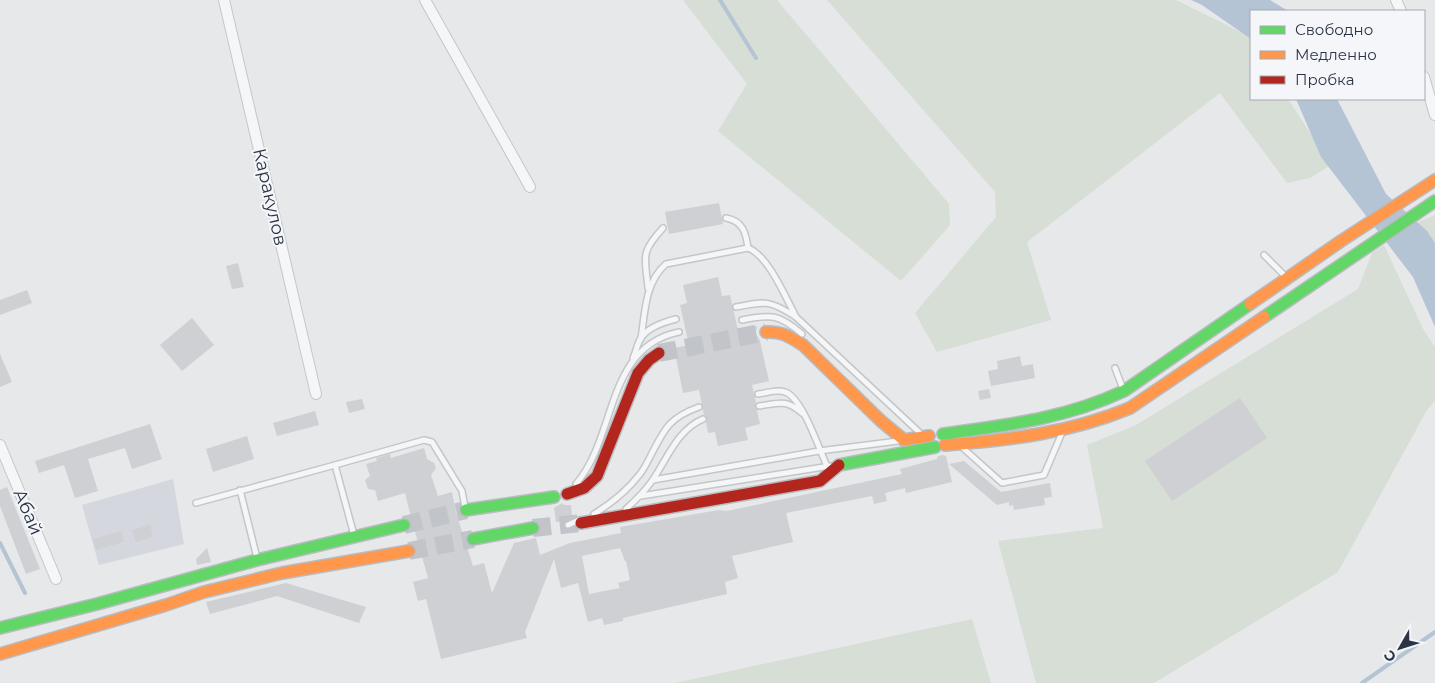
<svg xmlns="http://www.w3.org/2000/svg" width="1435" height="683" font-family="Montserrat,sans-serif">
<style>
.built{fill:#d4d7dd}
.green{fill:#d6ded6}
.water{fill:#b4c4d5}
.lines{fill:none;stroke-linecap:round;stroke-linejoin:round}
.stream{stroke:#b4c4d5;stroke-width:4}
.building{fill:#ced0d3;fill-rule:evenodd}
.highway-tunnel{stroke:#c1c4c9;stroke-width:18;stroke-dasharray:18 9;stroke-linecap:butt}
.lane-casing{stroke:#c4c6c8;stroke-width:8}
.street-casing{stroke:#c4c6c8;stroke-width:12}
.fast-casing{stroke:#b8bbbf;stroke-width:14}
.slow-casing{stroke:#b8bbbf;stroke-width:14}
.jam-casing{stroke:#b8bbbf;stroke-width:14}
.lane{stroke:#f5f6f7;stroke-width:5}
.street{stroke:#f5f6f7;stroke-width:10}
.fast{stroke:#63d668;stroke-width:11}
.slow{stroke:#ff974d;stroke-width:11}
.jam{stroke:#b3261e;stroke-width:11}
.labels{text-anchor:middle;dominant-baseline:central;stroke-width:4;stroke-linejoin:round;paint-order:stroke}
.street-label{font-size:18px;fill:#2b3445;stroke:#f4f6f9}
</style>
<rect width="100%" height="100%" fill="#e6e8ea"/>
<polygon class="built" points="173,479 184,544 99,565 82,505"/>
<g class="green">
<polygon points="683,0 777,0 949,204 950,225 901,281 718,131 747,84"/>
<polygon points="827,0 1176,0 1251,37 1251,99 1288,99 1331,165 1310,178 1287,183 1220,93 1027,242 1051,320 937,352 915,313 996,217 995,192"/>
<polygon points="1435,215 1435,246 1418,222"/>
<polygon points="1384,245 1423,329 1435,347 1435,401 1427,410 1338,572 1154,683 1036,683 998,541 1103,528 1087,445 1136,425 1358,289 1372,253"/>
<polygon points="972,619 991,683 675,683"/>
</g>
<g class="water">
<polygon points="1191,0 1270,0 1288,11 1251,11 1251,39 1202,5"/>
<polygon points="1296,99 1337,99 1386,194 1427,231 1435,243 1435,327 1413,277 1321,157"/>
</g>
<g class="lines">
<g class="stream">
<polyline points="720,0 756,58"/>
<polyline points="0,543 25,593"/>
<polyline points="1362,683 1435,632"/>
</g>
</g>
<g class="building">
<polygon points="719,203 723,224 669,234 665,212"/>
<polygon points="238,263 244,287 232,289 226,266"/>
<polygon points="718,277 722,296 730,295 738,330 757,326 756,333 760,341 769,381 752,385 756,403 755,407 757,410 760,424 745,428 748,440 718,446 715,432 708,433 706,422 707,419 704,415 699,390 683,393 674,348 689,345 680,305 687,303 683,285"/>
<polygon points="27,290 32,303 0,315 0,300"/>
<polygon points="192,318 214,345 182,371 160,345"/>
<polygon points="0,354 12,382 0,387"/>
<polygon points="1020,356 1022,366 1033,364 1035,378 991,386 988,371 998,369 997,361"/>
<polygon points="989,389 991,398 980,400 978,391"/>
<polygon points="1240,398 1267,438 1172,501 1145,461"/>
<polygon points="362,399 365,409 349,413 346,402"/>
<polygon points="315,411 319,425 277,436 273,423"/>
<polygon points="150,424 162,459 132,469 125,448 88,459 98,491 75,498 64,465 39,473 35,461"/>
<polygon points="247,436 254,459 213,472 206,449"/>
<path d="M424,448l3,11 7,4 2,5 -5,7 7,21 14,-4 4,20 7,23v6l4,6 6,19 11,-3 8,30 22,-50 22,-5 4,17 30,-12 51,-10 -1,-6 99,-17 8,1 175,-37 -2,-5 37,-10v-2l5,-2 4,1 6,26 -46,11 -1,-5 -20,5 2,8 -13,3 -2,-8 -86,17 7,29 -61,14 6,22 -13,4 2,12 -104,24v3l-19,4 -2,-7 -14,4 -10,-39 -17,5 -7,-29 -29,73 2,6 -86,21 -15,-60 -8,2 -5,-19 15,-4 -14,-50v-6l-3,-5 -6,-24 -27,8 -3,-11 -7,-1 -3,-9 5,-4 -4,-12 11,-3 -1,-3 14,-4 1,4zM620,548l5,13h1l4,19 -12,3 2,5 -31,6 -7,-38z"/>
<polygon points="964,461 1001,492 1050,483 1052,497 1044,498 1045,505 1014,510 1013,505 1009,506 1009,502 997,505 949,464"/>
<polygon points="7,487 40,569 26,574 0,506 0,490"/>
<polygon points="562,503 564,505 571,505 572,517 566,521 556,522 554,508"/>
<polygon points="150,525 153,537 136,542 132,530"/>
<polygon points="121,531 124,542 96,550 93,539"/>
<polygon points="207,548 211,562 197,565 196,559"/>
<polygon points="286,583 366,607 359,623 277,596 210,614 206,602"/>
</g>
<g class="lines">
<g class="highway-tunnel">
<polyline points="659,353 766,332"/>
<polyline points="404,525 466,510"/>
<polyline points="533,528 581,523"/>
<polyline points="409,551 473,539"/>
</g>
<g class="lane-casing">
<g id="lane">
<path d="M726,218c17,3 20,15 22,30"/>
<polyline points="1264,255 1284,275"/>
<path d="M648,288c-3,-32 -8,-35 15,-60"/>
<path d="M736,307c29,-6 34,-7 60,10l124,116"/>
<path d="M742,320c29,-6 37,-6 60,14"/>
<path d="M641,339c4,-27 4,-57 25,-75l82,-16c20,7 38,50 48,69"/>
<path d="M633,358c3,-6 4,-14 8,-20 7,-11 23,-16 35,-19"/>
<polyline points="1115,368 1123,389"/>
<path d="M758,394c9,-1 19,-5 27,-2 17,5 34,57 42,74"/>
<path d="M759,406c21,-3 27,-7 43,7"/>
<polyline points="963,448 1002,483 1044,475 1061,435"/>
<polyline points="653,480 819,451 898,441"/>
<path d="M576,484c41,-47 29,-137 103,-152"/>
<polyline points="240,490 257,558"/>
<polyline points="641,496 830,466"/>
<polyline points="196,503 335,465"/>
<path d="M626,509c10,-9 18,-17 26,-28 15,-22 25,-51 51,-62"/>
<path d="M594,514c18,-11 33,-23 46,-40 4,-5 7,-11 10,-17 14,-27 18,-39 49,-50"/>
<polyline points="568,525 579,520"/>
<polyline points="354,535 335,465 424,440 432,442 462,491 465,507"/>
</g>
</g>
<g class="street-casing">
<g id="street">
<polyline points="224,0 316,394"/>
<polyline points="425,0 530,187"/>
<polyline points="1396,0 1401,11"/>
<polyline points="1424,77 1435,115"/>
<polyline points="0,445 56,579"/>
</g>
</g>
<g class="fast-casing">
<g id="fast">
<polyline points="1264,317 1435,201"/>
<path d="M943,434c65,-9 121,-15 181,-43l126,-87"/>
<polyline points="839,465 935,447"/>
<polyline points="466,510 554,497"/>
<polyline points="473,539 533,528"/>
<polyline points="0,628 97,604 257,560 404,525"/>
</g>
</g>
<g class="slow-casing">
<g id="slow">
<polyline points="1250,304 1341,241 1435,180"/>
<path d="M766,332c16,-1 24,5 37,13l78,76 23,19 25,-4"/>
<path d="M945,445c64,-5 125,-12 185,-37l134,-91"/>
<polyline points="0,654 166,605 204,592 282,573 409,551"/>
</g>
</g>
<g class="jam-casing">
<g id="jam">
<polyline points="567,494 584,488 597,476 638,373 649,360 659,353"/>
<polyline points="581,523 820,481 839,465"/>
</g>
</g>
<use href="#lane" class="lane"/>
<use href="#street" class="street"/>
<use href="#fast" class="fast"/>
<use href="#slow" class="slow"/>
<use href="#jam" class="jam"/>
</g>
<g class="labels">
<g class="street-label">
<text transform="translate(270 197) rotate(77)">Каракулов</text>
<text transform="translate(28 512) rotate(67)">Абай</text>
</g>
</g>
<rect x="1250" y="10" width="175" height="90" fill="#f4f6f9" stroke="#a4a8b1"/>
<rect x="1260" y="26" width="25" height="8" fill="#63d668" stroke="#a4a8b1"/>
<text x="1295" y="35" font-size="15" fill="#2b3445">Свободно</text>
<rect x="1260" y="51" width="25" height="8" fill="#ff974d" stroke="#a4a8b1"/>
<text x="1295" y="60" font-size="15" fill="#2b3445">Медленно</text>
<rect x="1260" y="76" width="25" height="8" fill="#b3261e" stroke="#a4a8b1"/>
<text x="1295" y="85" font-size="15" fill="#2b3445">Пробка</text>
<g transform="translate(1400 648) rotate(231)" stroke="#f4f6f9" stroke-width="4" paint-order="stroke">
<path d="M0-4L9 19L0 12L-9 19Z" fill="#2b3445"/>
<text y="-8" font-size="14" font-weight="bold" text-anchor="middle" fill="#2b3445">С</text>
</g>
</svg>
